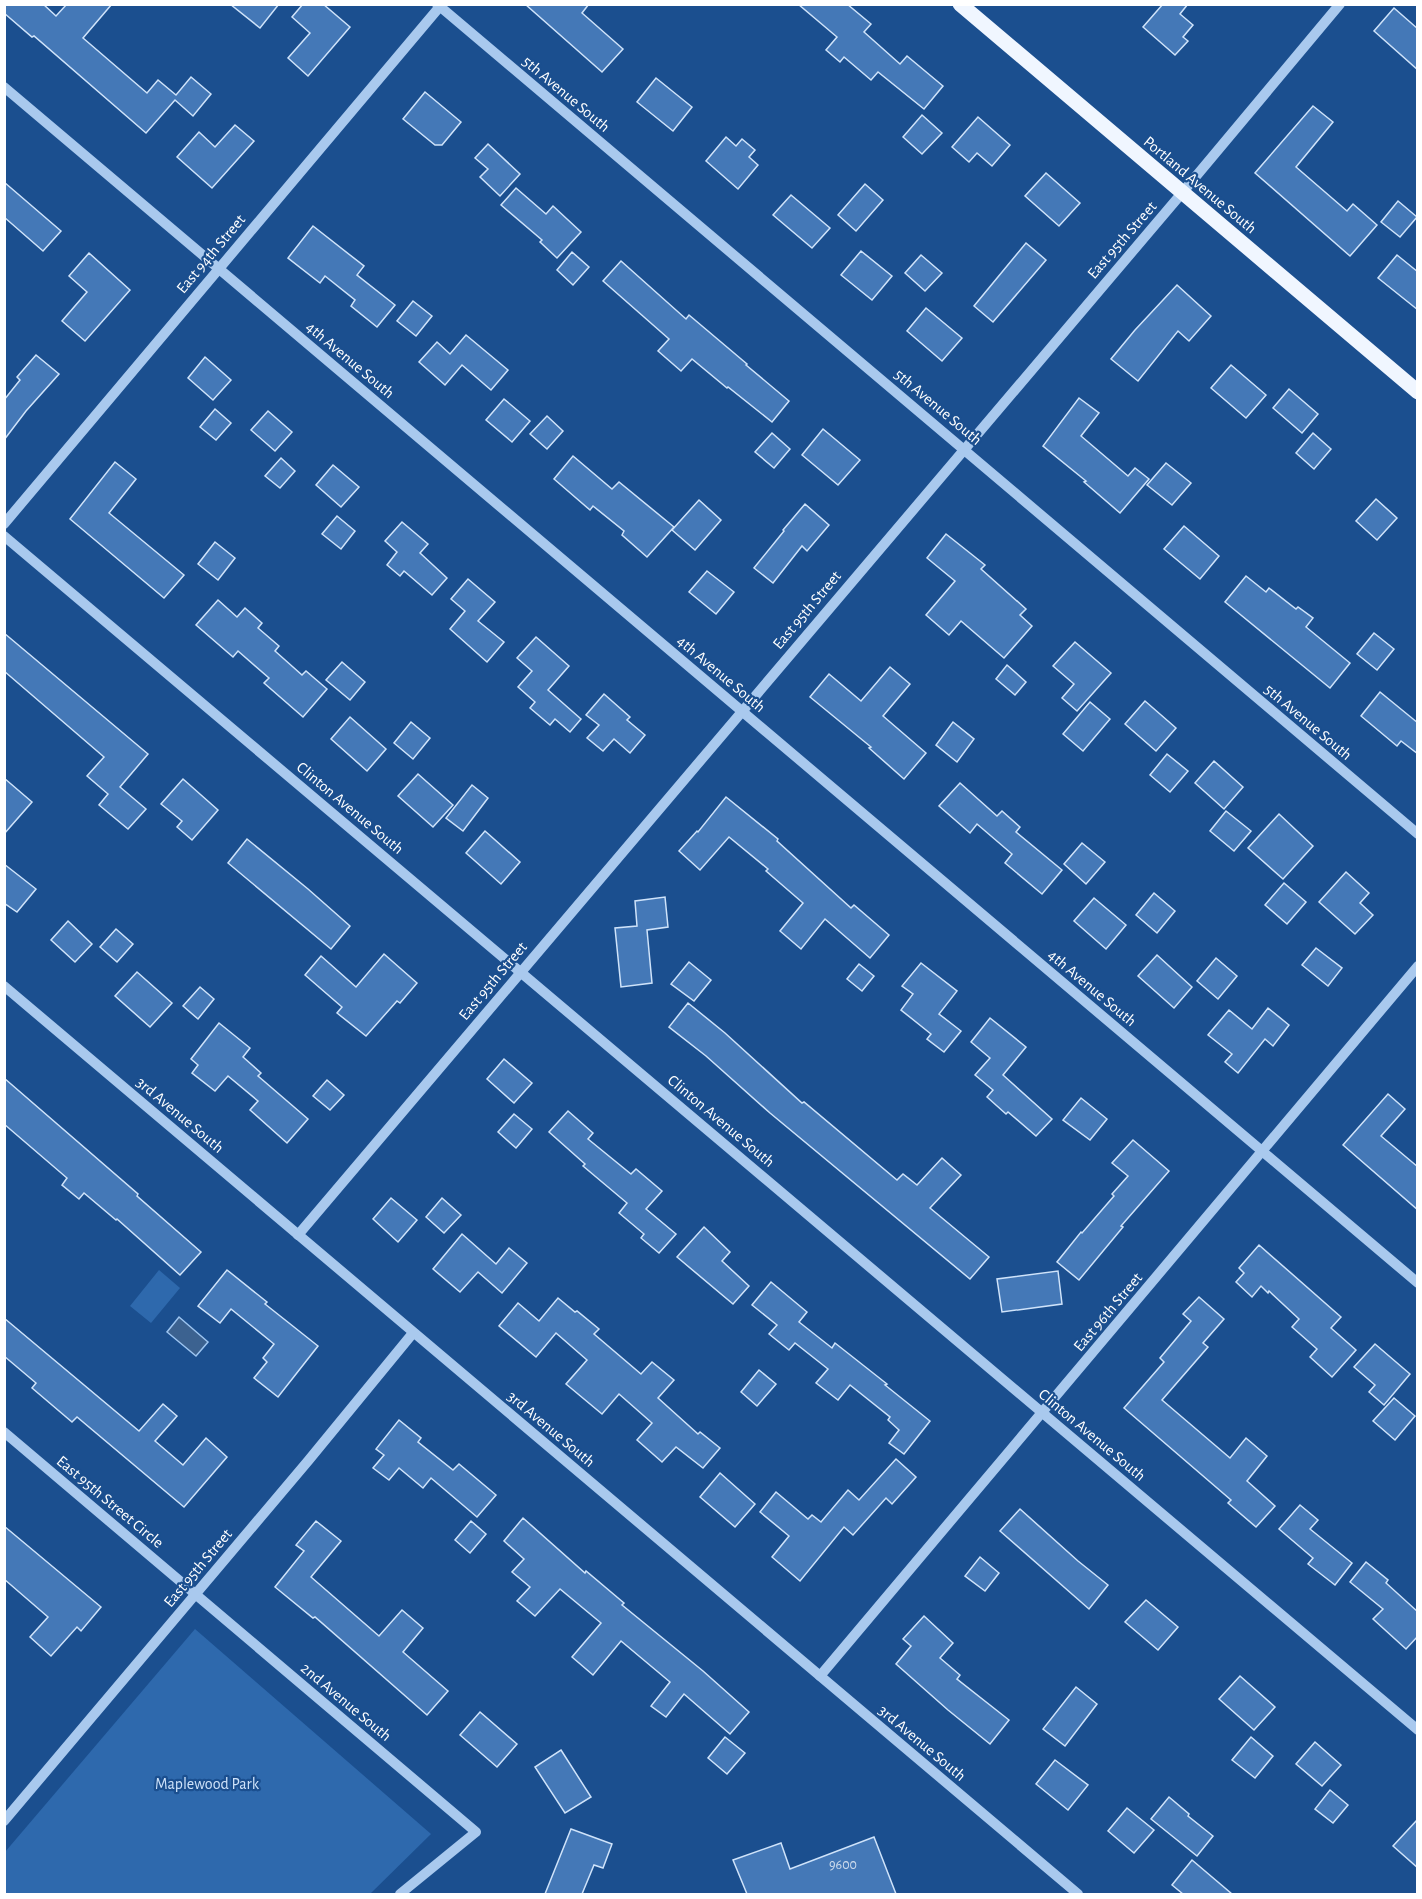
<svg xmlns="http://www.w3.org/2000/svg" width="1422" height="1899" font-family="'Alegreya Sans',sans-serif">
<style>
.green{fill:#2e69ad}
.water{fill:#3c6290;stroke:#9cc4f0;stroke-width:1.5}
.building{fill:#4478b7;stroke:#cfe3fa;stroke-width:1.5}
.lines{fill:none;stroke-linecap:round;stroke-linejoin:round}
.minor{stroke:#a9c9ee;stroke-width:10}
.major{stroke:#f0f6ff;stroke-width:15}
.labels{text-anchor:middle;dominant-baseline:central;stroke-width:4.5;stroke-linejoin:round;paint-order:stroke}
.number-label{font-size:14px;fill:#d0dded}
.street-label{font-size:16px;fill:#fff;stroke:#1b4f8f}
.park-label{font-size:16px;fill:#cfe3fa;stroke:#1b4f8f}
</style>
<rect width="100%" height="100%" fill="#1b4f8f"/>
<g class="green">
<polygon points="159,1270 180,1288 151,1323 130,1306"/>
<polygon points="195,1629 431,1834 370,1894 5,1894 5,1852"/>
</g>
<polygon class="water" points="179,1317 208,1342 196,1356 167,1332"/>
<g class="building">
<polygon points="4,4 43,4 56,16 67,4 112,4 83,38 147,93 158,80 176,95 191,77 211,94 193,116 175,100 146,133 34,36 32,37 4,13"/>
<polygon points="230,4 279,4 260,28"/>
<polygon points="303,4 323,4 350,27 308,76 288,58 310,33 292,17"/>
<polygon points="525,4 589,4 582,13 623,49 602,72"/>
<polygon points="798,4 847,4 871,24 864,32 900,64 907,56 943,86 924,109 878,72 871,80 844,57 840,62 826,50 837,37"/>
<polygon points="1163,4 1188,4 1180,14 1193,25 1183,37 1188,41 1175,55 1143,27"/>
<polygon points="1394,8 1418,29 1418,70 1374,31"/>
<polygon points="656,78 692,107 673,131 637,102"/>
<polygon points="425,92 461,122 442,145 435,145 403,119"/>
<polygon points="1313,106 1333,122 1296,167 1347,211 1353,204 1377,225 1350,256 1255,173"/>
<polygon points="922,115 942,133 922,154 903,137"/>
<polygon points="978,117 1010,145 992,166 977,153 969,162 952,147"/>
<polygon points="235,125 254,141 212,188 177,157 199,132 215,147"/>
<polygon points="726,137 736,146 742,139 755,150 749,157 758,165 738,189 706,161"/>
<polygon points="488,144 520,174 500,196 480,177 488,169 475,158"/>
<polygon points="1046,173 1080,203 1059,226 1025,196"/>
<polygon points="4,182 61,231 43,251 4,217"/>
<polygon points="865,184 883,200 856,231 838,215"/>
<polygon points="516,188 546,214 553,206 581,232 557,258 540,242 542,240 501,205"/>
<polygon points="791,195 830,228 812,248 773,215"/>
<polygon points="1398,201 1417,217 1400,237 1381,222"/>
<polygon points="313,226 364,266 357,275 395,305 377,327 351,306 355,300 325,276 320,283 288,258"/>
<polygon points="1026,243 1046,260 993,322 974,306"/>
<polygon points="861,251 892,276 872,300 841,275"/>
<polygon points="572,252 589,267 573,285 557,270"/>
<polygon points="89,253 130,290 85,341 62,321 87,292 69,276"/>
<polygon points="921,255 942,273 925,291 905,273"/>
<polygon points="1397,255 1418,272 1418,310 1378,278"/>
<polygon points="621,261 686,319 689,315 747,364 746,365 789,401 772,422 728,387 727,388 692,359 681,371 658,351 669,339 603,281"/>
<polygon points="1177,285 1211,316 1189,341 1178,331 1138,381 1111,359 1135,330"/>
<polygon points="413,301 432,316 416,336 397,321"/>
<polygon points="926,308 962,338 942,361 907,331"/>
<polygon points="466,335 508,370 491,390 462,365 445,385 419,362 437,342 450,354"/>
<polygon points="36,355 59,374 26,411 4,440 4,400 20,380 17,377"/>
<polygon points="205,357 231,380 213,400 188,378"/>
<polygon points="1231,365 1266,395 1246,418 1211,388"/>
<polygon points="1289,389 1318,414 1302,433 1273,408"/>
<polygon points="1079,398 1099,413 1081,436 1128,476 1135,468 1149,479 1120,513 1084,482 1086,481 1043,446"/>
<polygon points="504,399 530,421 512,442 486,420"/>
<polygon points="215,409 231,423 216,440 200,427"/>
<polygon points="268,411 292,432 275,451 251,430"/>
<polygon points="547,416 563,431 547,449 530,434"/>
<polygon points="823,429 860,460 838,485 802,455"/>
<polygon points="772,433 790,449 774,468 755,452"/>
<polygon points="1313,433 1331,449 1314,469 1296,453"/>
<polygon points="573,456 612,489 619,482 674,527 647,557 622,535 624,531 593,506 590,510 554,479"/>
<polygon points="281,458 295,471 280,488 265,476"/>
<polygon points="115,462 136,479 109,513 184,575 164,598 70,519"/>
<polygon points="1166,463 1191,483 1172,505 1147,485"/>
<polygon points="333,465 359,487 341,507 316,485"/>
<polygon points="1376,499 1397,518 1377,540 1356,521"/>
<polygon points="699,500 721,520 695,550 672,530"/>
<polygon points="805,504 829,525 807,551 802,546 773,583 754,568 784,531 783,530"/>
<polygon points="337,516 355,531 341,549 322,534"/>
<polygon points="402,522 428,544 420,553 447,578 432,595 404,571 400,576 387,565 397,552 385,541"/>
<polygon points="1184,526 1219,556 1200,579 1164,549"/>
<polygon points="946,534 985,565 981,569 1026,609 1020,615 1032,626 1004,658 961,621 949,635 926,615 955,581 927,558"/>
<polygon points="215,542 235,558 218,580 198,564"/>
<polygon points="707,571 734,592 716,614 689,592"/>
<polygon points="1246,576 1266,592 1269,588 1296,609 1298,607 1313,618 1306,627 1350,663 1330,688 1225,602"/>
<polygon points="468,579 495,602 478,621 504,642 487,662 450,629 465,611 451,599"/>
<polygon points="218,600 237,617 245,608 262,623 258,628 279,646 275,651 302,675 306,671 327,689 303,717 264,683 269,678 238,651 233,657 196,625"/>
<polygon points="4,633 148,754 120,787 146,809 128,829 99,805 108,794 87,776 104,757 4,671"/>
<polygon points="1374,633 1394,649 1377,670 1357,654"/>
<polygon points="536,637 569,666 548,690 581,719 570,732 555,719 550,725 530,708 535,702 518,687 532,671 517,658"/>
<polygon points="1075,642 1111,673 1077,711 1062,698 1074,684 1053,666"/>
<polygon points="342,662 365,682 350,700 326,680"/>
<polygon points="1007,665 1026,682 1015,695 996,679"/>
<polygon points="890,667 910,684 883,716 926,753 904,779 869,748 871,747 810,697 829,674 861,701"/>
<polygon points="1380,692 1418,723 1418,754 1401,741 1397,746 1361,716"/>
<polygon points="604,694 630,717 627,720 645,735 630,753 614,739 603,751 587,738 599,725 586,715"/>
<polygon points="1145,701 1176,728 1156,751 1125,724"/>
<polygon points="1090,702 1110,719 1083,751 1063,734"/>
<polygon points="350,717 386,749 367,771 331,739"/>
<polygon points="411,722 430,738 413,759 394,743"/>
<polygon points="953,722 974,739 957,762 936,745"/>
<polygon points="1167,754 1188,771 1170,792 1150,775"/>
<polygon points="1214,761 1243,787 1224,809 1195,783"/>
<polygon points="418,774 453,805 433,827 398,796"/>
<polygon points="4,778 32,802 4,834"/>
<polygon points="183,779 218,810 192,840 177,827 182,821 161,804"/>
<polygon points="960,783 997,816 1002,811 1020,827 1016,832 1062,870 1042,894 1005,863 1012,854 977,824 970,833 939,806"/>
<polygon points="472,785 488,798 463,831 446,818"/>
<polygon points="726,797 778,839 777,841 851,908 854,905 889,935 870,958 825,919 801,949 780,931 803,903 766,871 768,869 729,837 700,870 679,851 697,831 698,832"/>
<polygon points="1226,811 1251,831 1234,851 1210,831"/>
<polygon points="1279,814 1313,846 1283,879 1248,848"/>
<polygon points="485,831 520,862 501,884 466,853"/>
<polygon points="247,839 308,889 350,926 331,949 228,863"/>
<polygon points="1082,843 1105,862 1086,884 1064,864"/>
<polygon points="4,864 36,889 17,912 4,903"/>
<polygon points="1346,872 1369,893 1360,903 1373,915 1355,934 1319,902"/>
<polygon points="1284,883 1306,902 1287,924 1265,905"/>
<polygon points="1154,893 1175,911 1157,933 1136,915"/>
<polygon points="665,897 668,927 647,930 652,983 621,987 615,928 637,926 635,901"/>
<polygon points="1094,898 1126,925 1106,949 1074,921"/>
<polygon points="68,921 92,944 75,962 51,940"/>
<polygon points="116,929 133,944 117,962 100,947"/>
<polygon points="1316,948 1342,968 1328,986 1302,965"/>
<polygon points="384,954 417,983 400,1003 397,1001 366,1036 337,1013 342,1007 305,975 321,956 356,987"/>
<polygon points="1157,955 1192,987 1174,1008 1138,976"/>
<polygon points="1216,958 1237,976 1218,999 1197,981"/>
<polygon points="689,962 711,980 694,1001 671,984"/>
<polygon points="921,963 957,991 939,1014 961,1031 944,1052 927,1039 931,1034 901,1010 913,994 902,986"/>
<polygon points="859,964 874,976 862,991 847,979"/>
<polygon points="137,972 172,1003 150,1027 115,996"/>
<polygon points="200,987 214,999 198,1019 183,1006"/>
<polygon points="688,1003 725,1033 802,1103 804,1102 897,1180 903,1174 917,1185 942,1158 961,1175 930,1208 989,1257 970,1279 770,1113 706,1056 669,1027"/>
<polygon points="1268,1008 1289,1025 1273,1046 1265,1039 1238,1073 1225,1062 1232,1054 1208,1035 1229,1010 1252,1029"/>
<polygon points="990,1018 1026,1047 1003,1075 1052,1119 1036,1136 1008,1112 1006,1114 987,1097 993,1090 975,1075 990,1058 971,1042"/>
<polygon points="219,1023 250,1048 243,1057 261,1073 258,1076 308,1119 287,1143 250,1110 258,1101 228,1076 215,1091 192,1073 198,1065 191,1059"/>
<polygon points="504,1059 532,1083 514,1103 487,1079"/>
<polygon points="4,1078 138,1194 137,1196 201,1252 180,1275 117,1219 116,1220 84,1193 79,1199 62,1185 67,1178 4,1124"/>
<polygon points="327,1080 344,1095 330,1110 313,1096"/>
<polygon points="1388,1094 1405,1109 1381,1136 1418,1167 1418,1210 1343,1145"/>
<polygon points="1081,1098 1107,1119 1090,1140 1063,1120"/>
<polygon points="568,1111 593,1133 588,1139 631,1174 636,1169 662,1191 646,1209 676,1234 659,1253 641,1238 644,1234 619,1213 627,1203 583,1166 585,1164 549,1132"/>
<polygon points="514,1114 532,1129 516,1148 498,1132"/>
<polygon points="1133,1140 1169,1171 1121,1226 1123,1227 1079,1280 1057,1262 1081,1232 1082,1233 1114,1196 1112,1194 1128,1176 1112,1163"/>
<polygon points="391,1198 417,1220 398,1242 373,1219"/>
<polygon points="442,1198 461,1215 444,1233 426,1217"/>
<polygon points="704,1227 730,1252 722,1261 749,1286 733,1304 677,1257"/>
<polygon points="462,1234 496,1264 509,1248 527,1263 502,1293 478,1272 460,1292 433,1269"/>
<polygon points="1259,1245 1341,1317 1331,1328 1356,1350 1332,1377 1310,1357 1317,1349 1292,1327 1299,1319 1269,1291 1268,1293 1261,1286 1252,1297 1236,1282 1244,1273 1239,1268"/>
<polygon points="227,1270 267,1302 265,1304 318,1346 278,1397 254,1378 267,1362 263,1358 274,1344 231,1309 220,1323 198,1306"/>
<polygon points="1058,1271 1062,1304 1002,1312 997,1279"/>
<polygon points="771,1282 807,1312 799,1322 832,1348 835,1343 887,1384 885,1385 930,1421 904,1454 889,1443 899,1430 888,1420 890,1417 850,1385 838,1400 816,1383 828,1369 795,1343 789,1350 769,1334 777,1325 752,1305"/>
<polygon points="1199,1297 1224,1319 1203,1343 1208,1347 1162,1400 1230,1458 1246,1438 1267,1456 1247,1481 1275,1506 1256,1527 1228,1503 1231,1500 1124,1408 1164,1362 1160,1358 1191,1321 1183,1314"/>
<polygon points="558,1298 575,1312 577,1311 599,1329 594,1334 641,1374 652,1362 674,1380 658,1398 698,1434 700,1432 720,1448 703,1468 676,1447 662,1462 637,1440 652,1423 619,1394 602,1414 566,1384 587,1360 556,1333 536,1357 499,1326 518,1303 539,1321"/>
<polygon points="4,1318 139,1431 163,1404 177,1416 155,1441 183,1465 206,1438 227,1457 184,1507 77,1417 72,1422 32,1388 36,1383 4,1356"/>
<polygon points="1375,1344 1410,1374 1384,1405 1369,1392 1375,1385 1354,1367"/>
<polygon points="759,1370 776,1384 757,1406 741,1392"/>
<polygon points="1394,1398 1415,1416 1395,1440 1373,1421"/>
<polygon points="399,1420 421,1438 418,1442 453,1470 459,1464 496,1495 477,1517 431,1478 423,1488 399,1468 389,1480 373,1468 384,1455 376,1449"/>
<polygon points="896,1459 916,1477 892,1504 886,1498 853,1535 844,1527 800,1581 772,1557 789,1536 760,1512 776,1492 808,1519 812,1515 821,1522 848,1490 859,1500"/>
<polygon points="720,1473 755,1504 735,1527 700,1497"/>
<polygon points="1300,1505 1318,1520 1310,1529 1352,1563 1335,1585 1308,1564 1313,1558 1279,1529"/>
<polygon points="1020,1509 1078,1561 1108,1585 1089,1609 1000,1531"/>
<polygon points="523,1518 585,1573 586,1571 624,1603 622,1605 703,1671 749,1712 730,1734 684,1694 666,1717 651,1706 670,1682 621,1641 593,1675 572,1657 601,1623 560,1589 535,1616 517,1601 530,1587 512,1572 524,1559 504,1541"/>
<polygon points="316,1521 341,1541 311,1577 379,1636 402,1610 423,1628 403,1652 448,1691 427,1715 315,1617 313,1618 275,1587 304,1551 296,1545"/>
<polygon points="471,1521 486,1534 470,1553 455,1540"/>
<polygon points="4,1526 101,1607 81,1631 77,1627 51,1656 30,1637 48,1617 4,1579"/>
<polygon points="980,1557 999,1573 985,1591 965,1576"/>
<polygon points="1366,1562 1388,1580 1386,1583 1418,1612 1418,1636 1406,1649 1373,1619 1383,1609 1350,1582"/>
<polygon points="1146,1600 1178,1627 1158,1650 1125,1622"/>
<polygon points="924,1616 953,1643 940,1658 960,1675 957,1679 1009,1720 990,1744 948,1710 896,1664 911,1646 903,1639"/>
<polygon points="1240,1676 1275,1707 1254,1730 1219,1699"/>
<polygon points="1076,1687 1097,1704 1065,1746 1043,1729"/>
<polygon points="480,1712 517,1744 497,1767 460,1735"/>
<polygon points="725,1737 745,1753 727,1774 708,1758"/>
<polygon points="1251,1737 1273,1756 1255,1778 1232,1760"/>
<polygon points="1315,1742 1341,1765 1322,1786 1296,1764"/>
<polygon points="561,1750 591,1797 565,1813 535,1767"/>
<polygon points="1055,1760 1088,1785 1068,1810 1036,1784"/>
<polygon points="1330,1790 1348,1805 1333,1823 1315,1809"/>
<polygon points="1169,1797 1189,1814 1188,1816 1213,1836 1197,1856 1151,1819"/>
<polygon points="1127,1808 1154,1830 1134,1853 1108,1831"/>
<polygon points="1418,1819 1418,1868 1393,1846"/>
<polygon points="571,1829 612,1844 603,1868 594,1865 582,1894 545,1894"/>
<polygon points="874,1837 896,1894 747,1894 733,1860 781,1843 790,1869"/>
<polygon points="1192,1860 1232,1894 1183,1894 1172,1885"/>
</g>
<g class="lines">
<g class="minor">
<polyline points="437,4 1418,834"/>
<polyline points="4,87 1418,1283"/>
<polyline points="4,524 442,4"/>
<polyline points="4,536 1418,1730"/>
<polyline points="4,986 1078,1894"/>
<polyline points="298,1235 1182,193 1340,4"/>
<polyline points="4,1432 476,1832 400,1894"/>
<polyline points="820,1676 1418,966"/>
<polyline points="4,1821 308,1461 413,1333"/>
</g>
<polyline class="major" points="960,4 1418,392"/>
</g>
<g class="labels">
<g class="number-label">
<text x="843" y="1865">9600</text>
</g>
<g class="street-label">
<text transform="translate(566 94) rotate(40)">5th Avenue South</text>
<text transform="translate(1200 185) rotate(40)">Portland Avenue South</text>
<text transform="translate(1122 240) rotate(-49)">East 95th Street</text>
<text transform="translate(211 254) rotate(-50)">East 94th Street</text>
<text transform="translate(350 360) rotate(40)">4th Avenue South</text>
<text transform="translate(938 407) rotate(40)">5th Avenue South</text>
<text transform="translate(807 610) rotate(-50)">East 95th Street</text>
<text transform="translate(721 674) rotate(40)">4th Avenue South</text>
<text transform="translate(1308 722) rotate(40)">5th Avenue South</text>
<text transform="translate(350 808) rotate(40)">Clinton Avenue South</text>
<text transform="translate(493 981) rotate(-50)">East 95th Street</text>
<text transform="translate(1092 988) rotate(40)">4th Avenue South</text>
<text transform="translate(180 1115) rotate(40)">3rd Avenue South</text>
<text transform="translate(721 1121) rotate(40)">Clinton Avenue South</text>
<text transform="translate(1108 1312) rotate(-50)">East 96th Street</text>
<text transform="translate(551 1429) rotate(40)">3rd Avenue South</text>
<text transform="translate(1092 1435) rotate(40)">Clinton Avenue South</text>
<text transform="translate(110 1502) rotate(40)">East 95th Street Circle</text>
<text transform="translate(198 1568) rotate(-50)">East 95th Street</text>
<text transform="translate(346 1702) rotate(40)">2nd Avenue South</text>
<text transform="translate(922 1743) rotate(40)">3rd Avenue South</text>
</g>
<g class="park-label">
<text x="207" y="1784">Maplewood Park</text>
</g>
</g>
<rect width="1422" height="1899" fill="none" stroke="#ffffff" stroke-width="12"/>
</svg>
